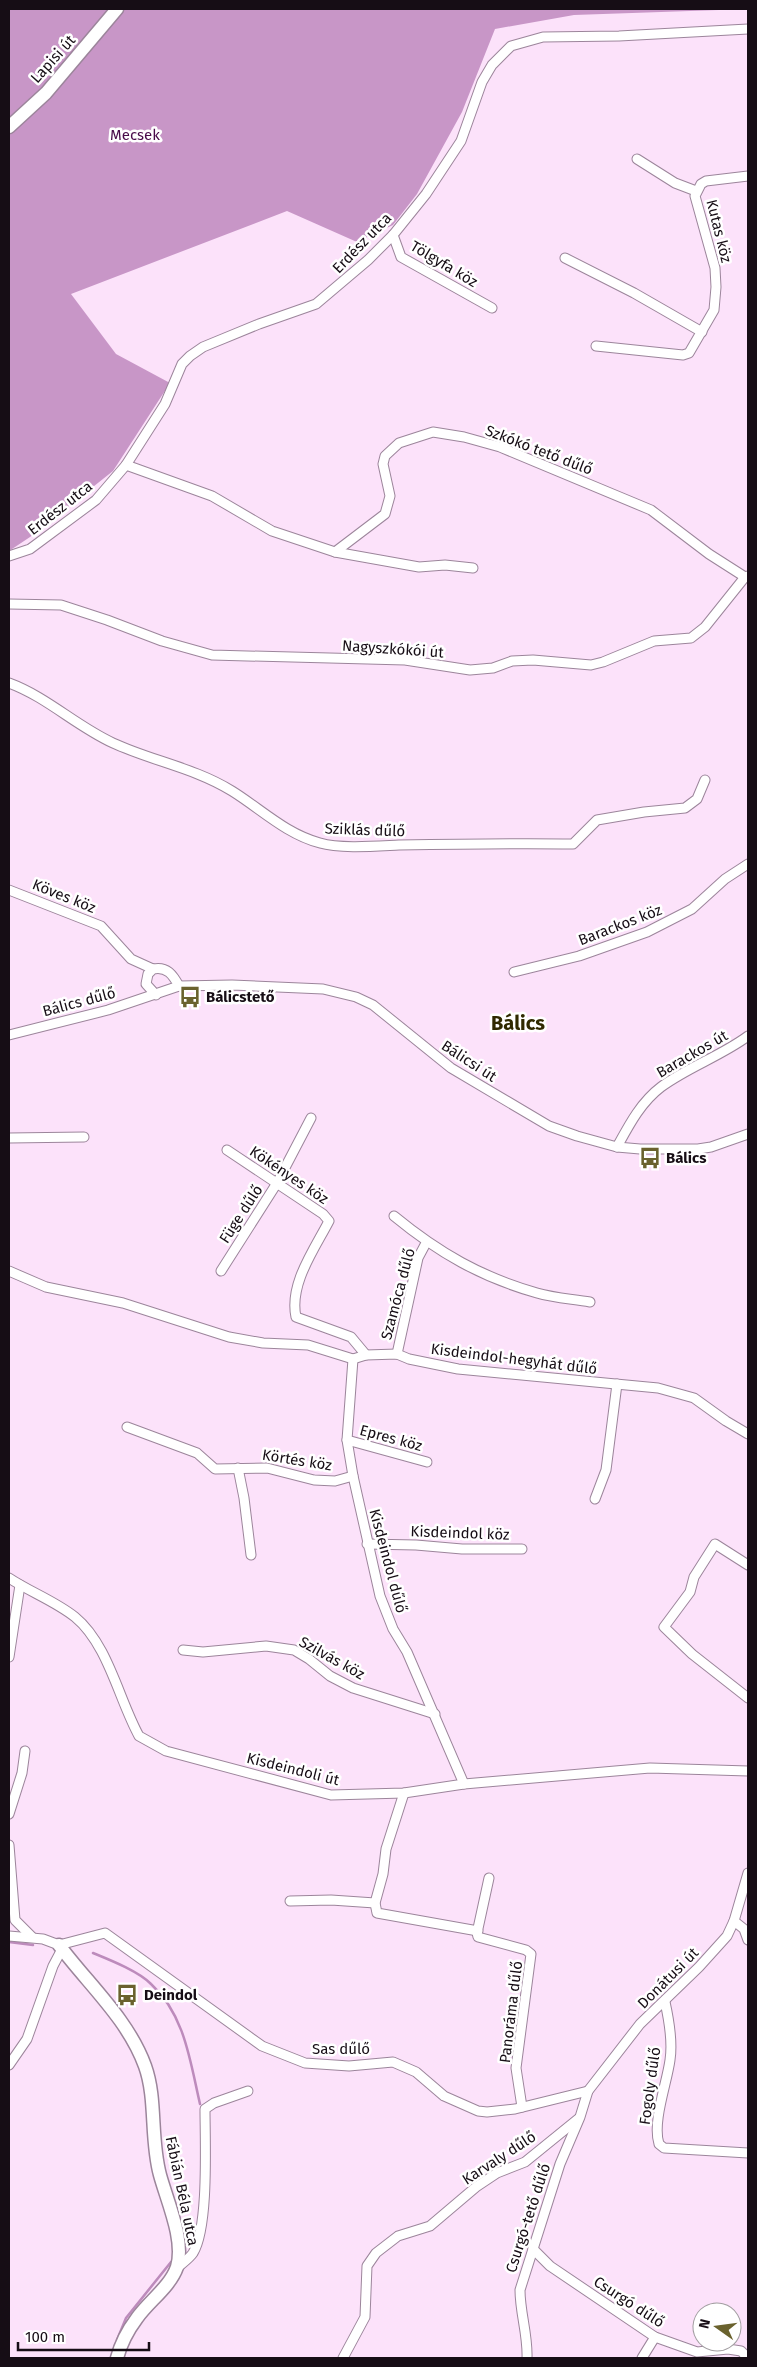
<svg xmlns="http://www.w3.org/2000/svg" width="757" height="2367" font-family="'Fira Sans',sans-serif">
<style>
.forest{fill:#c896c7}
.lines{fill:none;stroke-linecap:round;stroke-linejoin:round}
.stream{stroke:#bd8bbc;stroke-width:2.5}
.street-casing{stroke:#9c859b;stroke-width:11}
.secondary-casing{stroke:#9c859b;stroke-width:15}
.street{stroke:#fff;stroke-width:9}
.secondary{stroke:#fff;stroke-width:12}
.labels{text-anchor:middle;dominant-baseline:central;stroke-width:5;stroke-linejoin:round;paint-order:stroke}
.street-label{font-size:15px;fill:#160d15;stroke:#fff}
.park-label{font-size:15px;fill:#480a49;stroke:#fff}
.poi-label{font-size:15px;font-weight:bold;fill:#160d15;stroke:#fff;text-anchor:start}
.district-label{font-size:20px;font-weight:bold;fill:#302900;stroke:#fff}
</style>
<rect width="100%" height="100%" fill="#fce2fa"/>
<polygon class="forest" points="9,9 748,9 574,15 495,29 462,112 417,194 393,225 357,242 287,211 71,294 116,354 170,383 113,471 30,537 9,551"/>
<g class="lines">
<g class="stream">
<polyline points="9,1942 33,1945"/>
<path d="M93,1953c17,7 45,18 58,31 34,31 39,77 49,120"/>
<polyline points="117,2340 126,2318 171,2262"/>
</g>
<g class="street-casing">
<g id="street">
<polyline points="637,159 675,183 696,191"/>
<polyline points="393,235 401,257 492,308"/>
<polyline points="565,258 634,293 702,332"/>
<polyline points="596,346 683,355 689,353 714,310 716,287 715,268 695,196 701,184 706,181 748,176"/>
<polyline points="126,465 212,496 272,531 335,552 385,514 390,496 383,464 385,456 399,443 433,432 464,437 500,447 651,510 709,554 745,577"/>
<polyline points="335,552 419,567 445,565 473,568"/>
<polyline points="9,556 30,549 96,500 126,465 165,404 182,364 190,356 203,347 259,324 316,304 368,260 393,235 426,194 461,141 482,82 492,65 511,46 543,37 619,36 748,29"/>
<polyline points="9,604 61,605 107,620 162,641 212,655 405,660 470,670 493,668 512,661 533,660 591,665 603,662 654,641 691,638 705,627 745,577 748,576"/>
<path d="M9,683c38,14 67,43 104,60 39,18 82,25 119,48 29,18 54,43 88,52 20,6 57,3 79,2 58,-1 116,-2 174,-1l24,-24 47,-8 41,-4 12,-9 8,-19"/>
<polyline points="9,890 101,926 131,959 153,969"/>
<polyline points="514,972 579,956 647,932 692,909 725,879 748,864"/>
<path d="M156,995l-10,-11 2,-10 5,-5c14,-3 20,6 26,17"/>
<polyline points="9,1035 108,1010 179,986 232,985 323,989 356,997 373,1005 451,1068 549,1126 577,1136 617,1147 640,1149 698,1149 711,1147 748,1134"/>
<polyline points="9,1138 84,1137"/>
<path d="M617,1147c12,-22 24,-45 44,-60 27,-20 60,-31 87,-51"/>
<path d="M227,1150l96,64 6,7c-15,29 -40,63 -33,96l55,20 15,18"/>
<path d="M394,1216c45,37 87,61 143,77 17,5 36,6 53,9"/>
<polyline points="9,1271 46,1287 123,1303 229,1337 263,1343 308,1345 353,1359 366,1355 397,1354 409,1359 458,1369 658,1388 694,1398 726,1421 748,1434"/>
<polyline points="221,1271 277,1183 311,1118"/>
<polyline points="397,1354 418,1258 426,1243"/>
<polyline points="353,1359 347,1440 353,1476 380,1596 393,1629 407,1652 464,1784"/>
<polyline points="127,1427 197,1453 215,1469 267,1468 314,1480 335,1481 353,1476"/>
<polyline points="347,1440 427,1462"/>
<polyline points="238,1468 244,1498 251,1555"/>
<polyline points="595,1499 606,1470 617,1384"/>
<polyline points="367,1544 416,1545 462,1549 522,1549"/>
<polyline points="748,1565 715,1544 694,1577 690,1592 664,1627 692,1654 748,1698"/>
<path d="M9,1578c21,14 46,23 66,39 33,27 44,83 64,119l27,15 165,44 73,-2 60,-9 186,-16 98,3"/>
<polyline points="183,1650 203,1652 266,1646 294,1650 309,1659 330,1676 353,1688 435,1714"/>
<polyline points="9,1657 20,1585"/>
<polyline points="404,1793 386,1849 383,1874 375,1903 377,1913 478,1931"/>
<polyline points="9,1814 22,1773 25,1751"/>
<polyline points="9,1845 15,1920 32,1937"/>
<polyline points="489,1878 477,1933 478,1937 526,1950 531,1954 516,2068 522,2107"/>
<polyline points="290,1901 331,1900 375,1903"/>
<polyline points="734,1921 744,1929 748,1940"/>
<polyline points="9,1936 43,1939 59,1945 105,1933 262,2046 305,2063 349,2066 393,2062 416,2072 444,2096 478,2111 487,2112 515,2109 588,2091"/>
<path d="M665,2002c4,18 8,39 5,58 -3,23 -18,62 -11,84l5,4 84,5"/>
<polyline points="9,2065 27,2039 53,1966 62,1949"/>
<polyline points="533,2249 550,2266 655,2337 697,2352 728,2349 741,2351 748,2358"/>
<path d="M176,2269c5,-5 13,-10 17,-16 16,-26 12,-111 12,-144l9,-6 34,-12"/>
<polyline points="343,2358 365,2317 367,2266 376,2253 398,2236 430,2226 476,2187 497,2173 525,2162 578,2119"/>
<path d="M527,2358c1,-23 -7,-45 -7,-68l40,-126 20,-47 8,-26 52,-67 59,-57 28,-31 7,-15 14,-48"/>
<polyline points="642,2358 655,2337"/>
</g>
</g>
<g class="secondary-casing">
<g id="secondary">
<polyline points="9,127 46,93 117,9"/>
<path d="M59,1945c29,39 69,74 86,121 12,33 5,73 15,109 7,26 25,65 17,92 -7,20 -28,34 -40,51 -9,12 -16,25 -20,40"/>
</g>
</g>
<use href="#street" class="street"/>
<use href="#secondary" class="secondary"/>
</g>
<defs>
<g id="bus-bare" transform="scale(1.725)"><path d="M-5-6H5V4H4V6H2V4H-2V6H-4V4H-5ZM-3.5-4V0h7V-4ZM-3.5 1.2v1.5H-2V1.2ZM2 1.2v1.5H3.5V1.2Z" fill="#6a622e" stroke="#fff" stroke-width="2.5" paint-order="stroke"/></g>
</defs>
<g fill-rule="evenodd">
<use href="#bus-bare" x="190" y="997"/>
<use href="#bus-bare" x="650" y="1158"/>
<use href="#bus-bare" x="127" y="1995"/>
</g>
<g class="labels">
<g class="street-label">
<text transform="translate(53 59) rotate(-48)">Lapisi út</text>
<text transform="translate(719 231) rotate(76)">Kutas köz</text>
<text transform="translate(362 243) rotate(-46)">Erdész utca</text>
<text transform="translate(444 264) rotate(31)">Tölgyfa köz</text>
<text transform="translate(539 450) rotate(21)">Szkókó tető dűlő</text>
<text transform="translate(60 508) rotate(-38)">Erdész utca</text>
<text transform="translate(393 649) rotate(4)">Nagyszkókói út</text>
<text transform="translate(365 830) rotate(2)">Sziklás dűlő</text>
<text transform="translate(64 896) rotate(22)">Köves köz</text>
<text transform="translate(620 925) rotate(-21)">Barackos köz</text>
<text transform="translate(79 1002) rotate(-15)">Bálics dűlő</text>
<text transform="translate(692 1054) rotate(-30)">Barackos út</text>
<text transform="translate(469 1061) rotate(33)">Bálicsi út</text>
<text transform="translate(289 1175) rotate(34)">Kökényes köz</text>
<text transform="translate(241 1214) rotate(-57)">Füge dűlő</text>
<text transform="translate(398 1294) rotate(-75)">Szamóca dűlő</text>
<text transform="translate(514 1359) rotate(7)">Kisdeindol-hegyhát dűlő</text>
<text transform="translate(391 1438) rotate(15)">Epres köz</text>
<text transform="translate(297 1460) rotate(9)">Körtés köz</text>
<text transform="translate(460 1533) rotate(2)">Kisdeindol köz</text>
<text transform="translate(388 1561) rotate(75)">Kisdeindol dűlő</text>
<text transform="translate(332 1658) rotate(29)">Szilvás köz</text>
<text transform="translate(293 1769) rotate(14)">Kisdeindoli út</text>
<text transform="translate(668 1978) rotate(-45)">Donátusi út</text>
<text transform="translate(511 2012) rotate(-83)">Panoráma dűlő</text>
<text x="341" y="2049">Sas dűlő</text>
<text transform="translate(650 2086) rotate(-82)">Fogoly dűlő</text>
<text transform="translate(499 2158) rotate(-33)">Karvaly dűlő</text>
<text transform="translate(182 2191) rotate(78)">Fábián Béla utca</text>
<text transform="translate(528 2218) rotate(-72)">Csurgó-tető dűlő</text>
<text transform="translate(629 2302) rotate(33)">Csurgó dűlő</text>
</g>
<g class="park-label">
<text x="135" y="135">Mecsek</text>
</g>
<g class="poi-label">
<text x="206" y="997">Bálicstető</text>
<text x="666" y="1158">Bálics</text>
<text x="144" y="1995">Deindol</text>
</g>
<g class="district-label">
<text x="518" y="1023">Bálics</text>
</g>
</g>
<rect width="757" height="2367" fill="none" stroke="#160d15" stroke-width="20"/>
<g transform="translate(717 2327) rotate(284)"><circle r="24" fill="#ffffff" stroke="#a29ea1"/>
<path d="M0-4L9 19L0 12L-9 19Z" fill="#6a622e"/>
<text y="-8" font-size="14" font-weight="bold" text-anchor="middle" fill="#160d15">N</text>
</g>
<path d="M18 2342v8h131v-8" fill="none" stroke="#160d15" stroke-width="2.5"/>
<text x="25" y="2342" font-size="15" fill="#160d15" stroke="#ffffff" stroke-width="4" paint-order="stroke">100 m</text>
</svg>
